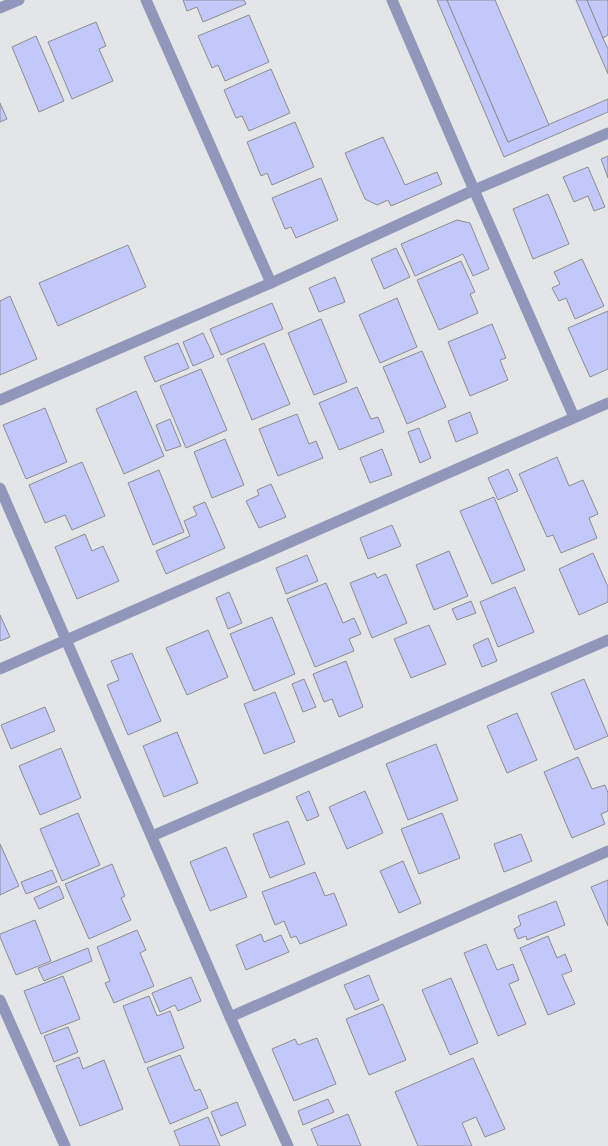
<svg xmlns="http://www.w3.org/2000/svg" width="608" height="1146" font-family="Commissioner,sans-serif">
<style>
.building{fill:#c3c8fa;stroke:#8d8d90}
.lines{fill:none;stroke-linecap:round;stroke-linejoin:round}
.minor{stroke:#9197ba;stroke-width:11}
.tertiary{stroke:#9197ba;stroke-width:11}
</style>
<rect width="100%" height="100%" fill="#e4e5e7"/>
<g class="building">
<polygon points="183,0 244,0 246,4 203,22 197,7 187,11"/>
<polygon points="437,0 447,0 508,142 608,99 608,112 504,157"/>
<polygon points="447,0 495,0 549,125 508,142"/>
<polygon points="576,0 587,0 603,38 608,49 608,74"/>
<polygon points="587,0 608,0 608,35 603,38"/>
<polygon points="249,15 269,62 225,81 218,65 212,68 198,36"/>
<polygon points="96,22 106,46 99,49 113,81 72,99 48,42"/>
<polygon points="36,36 64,101 39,112 12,47"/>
<polygon points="271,69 290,113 249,131 242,116 236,118 224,90"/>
<polygon points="0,103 7,119 0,122"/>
<polygon points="295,122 314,167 272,185 267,173 261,176 247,142"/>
<polygon points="383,137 405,185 437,172 442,184 391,206 388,200 377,205 365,199 345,153"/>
<polygon points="608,156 608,178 601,159"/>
<polygon points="588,167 605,207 594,211 588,196 574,202 563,177"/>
<polygon points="321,178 338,220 296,238 291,227 285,229 272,198"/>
<polygon points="548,194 569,244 533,259 513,209"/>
<polygon points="457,220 470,223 489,269 473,276 463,254 415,276 401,244"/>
<polygon points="128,245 146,287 58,326 39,283"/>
<polygon points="396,248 410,277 384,289 371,259"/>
<polygon points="582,259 604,306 575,319 566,298 559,301 552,288 560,284 554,272"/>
<polygon points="461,261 475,292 470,294 478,313 439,330 417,280"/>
<polygon points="335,277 345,302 319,312 309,288"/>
<polygon points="10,296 37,359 0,375 0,301"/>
<polygon points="397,298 417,347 380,363 359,315"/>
<polygon points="272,303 283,329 221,355 210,329"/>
<polygon points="608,311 608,369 590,377 568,328"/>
<polygon points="321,319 347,382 314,395 288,333"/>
<polygon points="492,324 506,358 500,360 508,380 470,396 448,342"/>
<polygon points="203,333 214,357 193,366 183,342"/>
<polygon points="178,343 189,368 155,382 144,357"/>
<polygon points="264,343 290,404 252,420 227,359"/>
<polygon points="422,351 446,407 407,424 383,367"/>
<polygon points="201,369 227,430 186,448 160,386"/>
<polygon points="357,387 371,419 378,417 384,432 339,450 319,403"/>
<polygon points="136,391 164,456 124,474 96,409"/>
<polygon points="45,408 67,462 26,479 3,425"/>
<polygon points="470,412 478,433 456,442 448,421"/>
<polygon points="297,414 309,444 316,441 323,458 278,476 259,429"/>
<polygon points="170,419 181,446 166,451 156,425"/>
<polygon points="419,428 431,458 420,463 408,432"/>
<polygon points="225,439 244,485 212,498 194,452"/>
<polygon points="382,449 392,475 370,483 360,458"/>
<polygon points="557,457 569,486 583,480 598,514 589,518 597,538 561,553 553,535 547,537 519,474"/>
<polygon points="82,462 105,516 72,530 65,515 45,523 29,485"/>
<polygon points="508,469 518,491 498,500 488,478"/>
<polygon points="159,470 184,532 153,545 128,483"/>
<polygon points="271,484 286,517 259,528 246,501 259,495 257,490"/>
<polygon points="494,497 525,570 492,584 460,511"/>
<polygon points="205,502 225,548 166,574 156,551 190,536 184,521 197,515 193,507"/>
<polygon points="392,525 401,546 368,559 360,538"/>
<polygon points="85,534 92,551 103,546 119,581 77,599 55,547"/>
<polygon points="449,551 468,596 434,610 416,565"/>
<polygon points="593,553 608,587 608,602 579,615 559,569"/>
<polygon points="307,555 318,581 286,594 276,568"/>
<polygon points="375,573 377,578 386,574 407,623 372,638 350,583"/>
<polygon points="326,583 343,623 354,618 361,634 349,639 354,651 315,667 287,599"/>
<polygon points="515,587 534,632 498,647 480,602"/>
<polygon points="229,592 242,623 228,629 216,598"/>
<polygon points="471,601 476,613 457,620 452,609"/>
<polygon points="0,615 10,637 0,641"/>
<polygon points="272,617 295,674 254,691 230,634"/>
<polygon points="429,625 446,664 411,678 394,639"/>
<polygon points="208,630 228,677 187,695 166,648"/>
<polygon points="488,638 497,661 482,667 473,645"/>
<polygon points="132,653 161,721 128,735 107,685 119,680 111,661"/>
<polygon points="346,661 363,707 339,717 332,699 324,702 313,674"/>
<polygon points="304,679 316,707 303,712 292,684"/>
<polygon points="584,679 608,736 575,750 551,693"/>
<polygon points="275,692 295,742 264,754 244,704"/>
<polygon points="45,707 55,731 11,749 1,725"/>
<polygon points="517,713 537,760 507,773 487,726"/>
<polygon points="177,732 198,783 164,797 143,746"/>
<polygon points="436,744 458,800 408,820 386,764"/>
<polygon points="61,748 81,798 40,815 19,766"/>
<polygon points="578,757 592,789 605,785 608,793 608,811 601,814 605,824 572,838 544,772"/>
<polygon points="309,791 319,816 307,821 296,797"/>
<polygon points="365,791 383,833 347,849 329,807"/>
<polygon points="78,813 100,865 62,881 40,829"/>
<polygon points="442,813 460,858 419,874 401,829"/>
<polygon points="288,821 305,864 270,878 253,834"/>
<polygon points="521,834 532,861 504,872 494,844"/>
<polygon points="0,844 19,886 0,895"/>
<polygon points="226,847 247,897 210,911 190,862"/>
<polygon points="403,861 421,903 399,913 380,871"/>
<polygon points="112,864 125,896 121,898 131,920 89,939 65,884"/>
<polygon points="52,870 57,882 26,894 21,882"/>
<polygon points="315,872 325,896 334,893 347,925 300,944 296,936 291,938 284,921 275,925 262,892"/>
<polygon points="608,880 608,926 591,887"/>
<polygon points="59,886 64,898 39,909 34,898"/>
<polygon points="556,901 565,925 527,940 526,936 518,939 514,929 521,925 518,916"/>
<polygon points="35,920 51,961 16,975 0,937 0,934"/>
<polygon points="137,930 146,950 140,953 154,986 114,1003 105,983 110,981 97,947"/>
<polygon points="261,934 264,942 281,935 289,952 246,970 236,945"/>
<polygon points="548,936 557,958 565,954 572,971 562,975 575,1004 548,1015 520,948"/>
<polygon points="486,944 497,970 513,964 519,980 509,984 526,1024 498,1036 464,953"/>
<polygon points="88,948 92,961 44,981 38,968"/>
<polygon points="369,975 379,1000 355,1010 344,985"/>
<polygon points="63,976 80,1019 41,1034 24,991"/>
<polygon points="191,977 201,1001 178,1011 175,1005 160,1012 152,993"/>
<polygon points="451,978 478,1043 450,1055 422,990"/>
<polygon points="149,996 157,1016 170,1011 184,1048 145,1063 123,1006"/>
<polygon points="383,1004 406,1060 369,1075 346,1019"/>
<polygon points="68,1027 78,1052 54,1062 44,1036"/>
<polygon points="317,1038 336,1084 294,1101 272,1049 295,1039 298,1045"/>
<polygon points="180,1055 195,1091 200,1089 208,1108 170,1124 147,1068"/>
<polygon points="79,1057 83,1069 104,1060 123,1109 80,1126 56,1066"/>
<polygon points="473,1058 505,1129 485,1137 476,1117 462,1123 472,1146 418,1146 395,1092"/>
<polygon points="328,1099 334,1112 303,1125 298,1111"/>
<polygon points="237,1102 246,1125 221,1136 211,1112"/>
<polygon points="348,1114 361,1146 318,1146 311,1129"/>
<polygon points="208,1117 220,1146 180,1146 174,1131"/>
</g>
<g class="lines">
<g class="minor">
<polyline points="146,0 271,283"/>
<polyline points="392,0 474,190 574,417"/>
<polyline points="0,400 271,283 474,190 608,133"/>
<polyline points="0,488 230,1017 288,1146"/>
<polyline points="0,669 608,403"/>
<polyline points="152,836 608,640"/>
<polyline points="0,1000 65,1146"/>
<polyline points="230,1017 608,851"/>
</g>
<polyline class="tertiary" points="0,8 19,0"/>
</g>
</svg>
